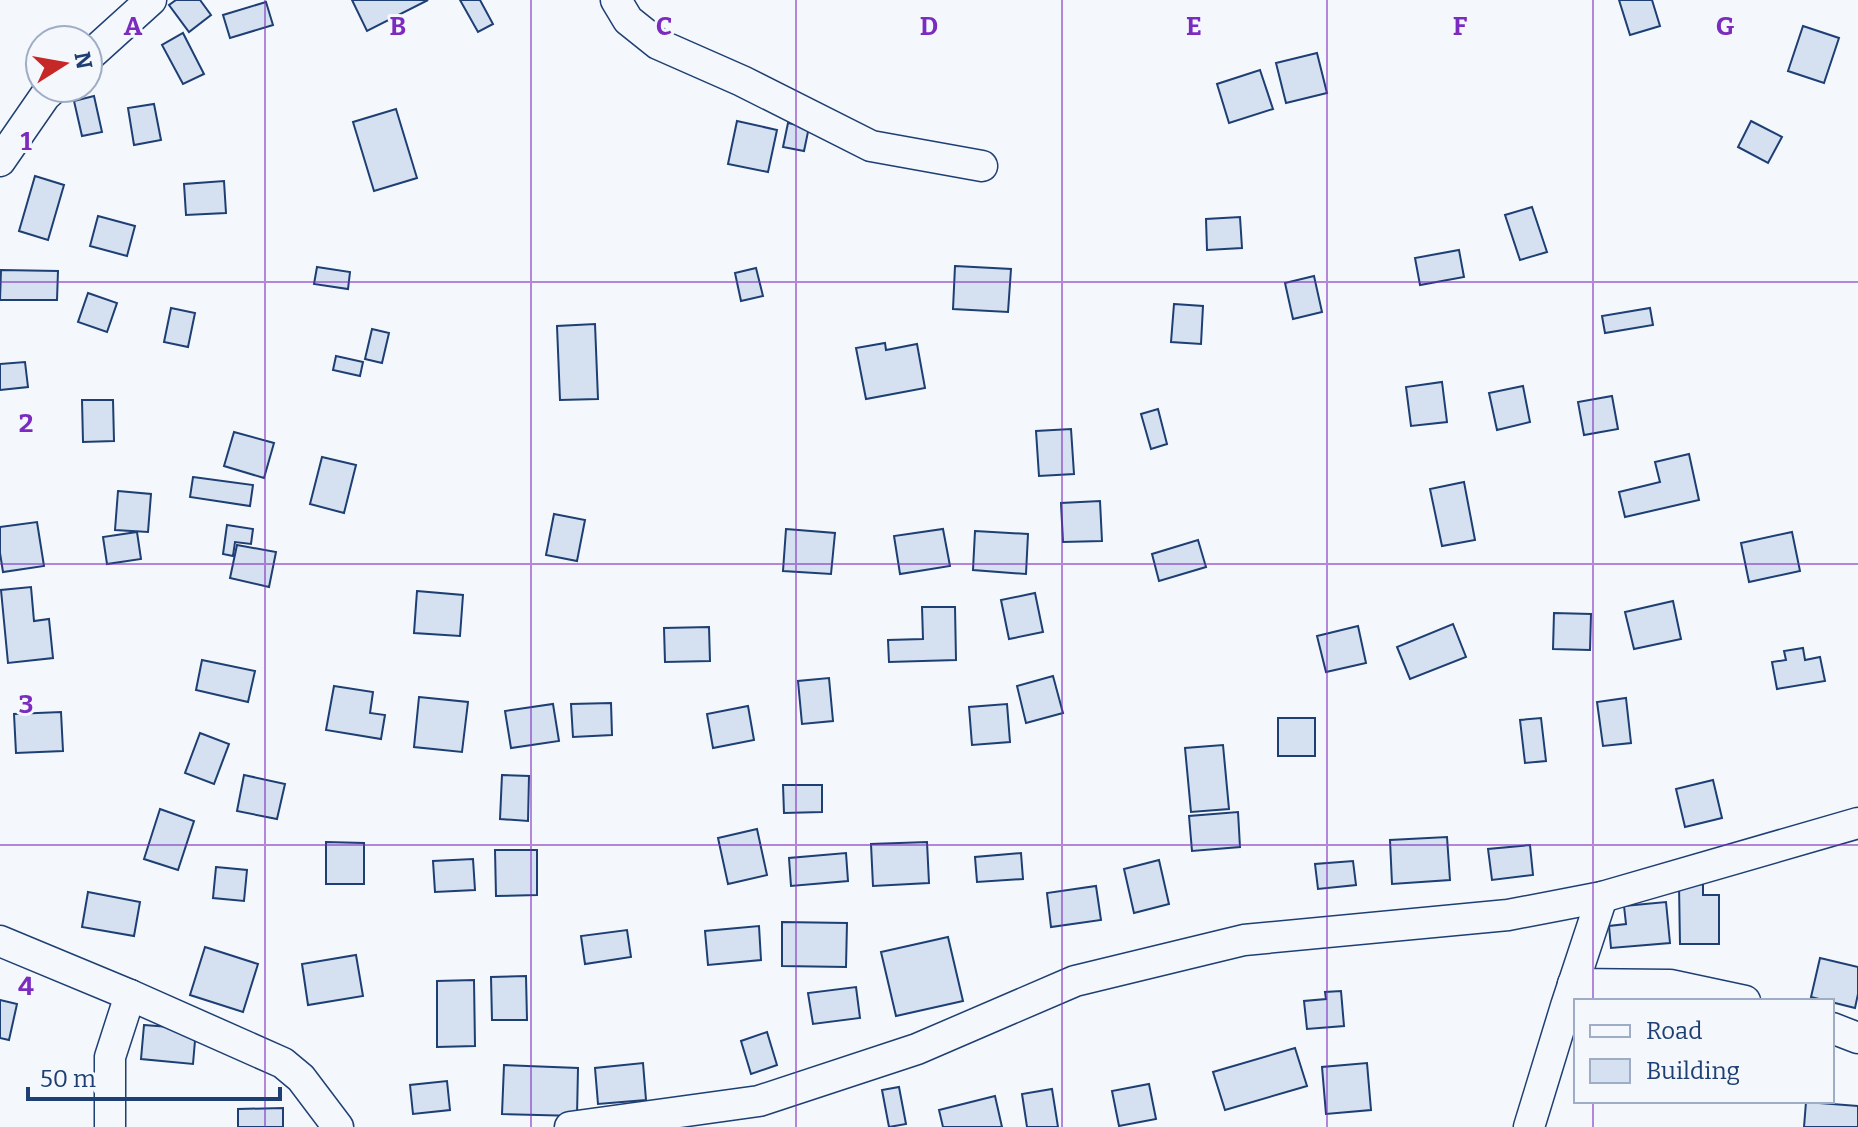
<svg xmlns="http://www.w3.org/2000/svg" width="1858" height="1127" font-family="Bitter,serif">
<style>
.building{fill:#d5e0f0;stroke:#1d3f73;stroke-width:2}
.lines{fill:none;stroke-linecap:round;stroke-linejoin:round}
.street-casing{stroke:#1d3f73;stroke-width:33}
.street{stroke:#f4f7fb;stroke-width:30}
.grid{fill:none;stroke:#7b2cbf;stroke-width:2;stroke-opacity:0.55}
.grid-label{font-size:26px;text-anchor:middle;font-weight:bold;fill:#7b2cbf;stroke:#f4f7fb;stroke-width:6;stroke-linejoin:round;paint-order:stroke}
</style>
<rect width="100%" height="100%" fill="#f4f7fb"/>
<g class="building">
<polygon points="176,0 200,0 211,15 189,32 169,5"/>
<polygon points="352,0 428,0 367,31"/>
<polygon points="460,0 480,0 493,24 478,32"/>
<polygon points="1619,0 1652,0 1660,26 1630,35"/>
<polygon points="266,2 273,25 230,38 223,15"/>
<polygon points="1803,26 1839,38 1824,83 1788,71"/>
<polygon points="183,33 204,74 183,84 162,45"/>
<polygon points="1317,53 1327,93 1286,103 1276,63"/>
<polygon points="1260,70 1273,109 1229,123 1217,84"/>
<polygon points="94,96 102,132 82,136 74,101"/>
<polygon points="154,104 161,140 134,145 128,108"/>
<polygon points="396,109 417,178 374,191 353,122"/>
<polygon points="737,121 777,130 768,172 728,164"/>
<polygon points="1751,121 1782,137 1768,163 1738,147"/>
<polygon points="788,123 809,127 804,151 783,147"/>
<polygon points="35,176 64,185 48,240 19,231"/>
<polygon points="224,181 226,213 186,215 184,184"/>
<polygon points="1532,207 1547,252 1520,260 1505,215"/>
<polygon points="98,216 135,226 127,256 90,246"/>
<polygon points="1240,217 1242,248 1207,250 1206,219"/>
<polygon points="1459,250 1464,277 1420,285 1415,258"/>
<polygon points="955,266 1011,269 1008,312 953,309"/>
<polygon points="317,267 350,272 348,289 314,284"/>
<polygon points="756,268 763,296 741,301 735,273"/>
<polygon points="1,270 58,271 57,300 0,300"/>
<polygon points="1314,276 1322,312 1293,319 1285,283"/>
<polygon points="88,293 117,303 107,332 78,322"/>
<polygon points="1174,304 1203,306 1201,344 1171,342"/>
<polygon points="171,308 195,313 188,347 164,342"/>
<polygon points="1650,308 1653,325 1605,333 1602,316"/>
<polygon points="595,324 598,399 560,400 557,326"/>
<polygon points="372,329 389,333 382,363 365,359"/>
<polygon points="885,343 886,350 917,344 925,388 866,399 856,348"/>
<polygon points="336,356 363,362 360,376 333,370"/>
<polygon points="25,362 28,387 0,390 0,364"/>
<polygon points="1442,382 1447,422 1411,426 1406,387"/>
<polygon points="1523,386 1530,422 1497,430 1489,393"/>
<polygon points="1612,396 1618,429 1584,435 1578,402"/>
<polygon points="82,400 113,400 114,441 83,442"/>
<polygon points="1158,409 1167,444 1151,449 1141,414"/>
<polygon points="1071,429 1074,474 1039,476 1036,431"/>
<polygon points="234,432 274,443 264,478 224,466"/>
<polygon points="1689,454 1699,500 1625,517 1619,492 1660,482 1655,462"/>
<polygon points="322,457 356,465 344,513 310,504"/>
<polygon points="193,477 253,485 250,506 190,497"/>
<polygon points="1464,482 1475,540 1442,546 1430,489"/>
<polygon points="118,491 151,494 148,532 115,530"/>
<polygon points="1100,501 1102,541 1063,542 1061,503"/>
<polygon points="554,514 585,520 577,561 546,555"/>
<polygon points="37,522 44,566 3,572 0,553 0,527"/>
<polygon points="227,525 253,529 251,544 235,542 233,556 223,554"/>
<polygon points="786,529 835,533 831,574 783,571"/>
<polygon points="943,529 950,566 900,574 894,536"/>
<polygon points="975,531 1028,534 1026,574 973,570"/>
<polygon points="137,532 141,559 107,564 103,537"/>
<polygon points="1792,532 1800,571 1749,582 1741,543"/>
<polygon points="1198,540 1206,567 1159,581 1152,554"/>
<polygon points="237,545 276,552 269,587 230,578"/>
<polygon points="31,587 34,621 49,619 53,658 8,663 1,590"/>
<polygon points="417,591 463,595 460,636 414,633"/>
<polygon points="1035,593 1043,632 1009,639 1001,600"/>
<polygon points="1673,601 1681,639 1634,649 1625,612"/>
<polygon points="922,607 955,607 956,660 889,662 888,640 923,639"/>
<polygon points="1554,613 1591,614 1590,650 1553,649"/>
<polygon points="1453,624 1466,657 1410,679 1397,647"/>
<polygon points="1358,626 1366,663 1326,672 1317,636"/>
<polygon points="709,627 710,661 665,662 664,628"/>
<polygon points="1803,648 1805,660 1820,657 1825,681 1777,689 1772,662 1786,660 1784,651"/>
<polygon points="202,660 255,671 248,702 196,690"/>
<polygon points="1053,676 1063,713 1026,723 1017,686"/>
<polygon points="829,678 833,721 802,724 798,681"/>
<polygon points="334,686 373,692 370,713 385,715 381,739 326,730"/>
<polygon points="419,697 468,702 462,752 414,747"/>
<polygon points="1626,698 1631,743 1603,746 1597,702"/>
<polygon points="611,703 612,735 573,737 571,704"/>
<polygon points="553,704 559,741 511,748 505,711"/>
<polygon points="1007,704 1010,742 972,745 969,707"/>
<polygon points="748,706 754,740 713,748 707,714"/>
<polygon points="61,712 63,751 16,753 14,714"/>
<rect x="1278" y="718" width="37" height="38"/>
<polygon points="1541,718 1546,761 1525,763 1520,720"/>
<polygon points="200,733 229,744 214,784 185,773"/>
<polygon points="1223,745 1229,809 1191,812 1185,748"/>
<polygon points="244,775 285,784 277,819 237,811"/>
<polygon points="502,775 529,776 528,821 500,819"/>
<polygon points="1713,780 1722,818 1685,827 1676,789"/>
<polygon points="783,785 822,785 822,812 784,813"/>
<polygon points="160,809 194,821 178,870 144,859"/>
<polygon points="1238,812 1240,847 1192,851 1189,816"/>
<polygon points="757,829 767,875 728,884 718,838"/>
<polygon points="1447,837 1450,880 1392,884 1390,840"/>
<polygon points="326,842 364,843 364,884 326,884"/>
<polygon points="927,842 929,883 873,886 871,844"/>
<polygon points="1530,845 1533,875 1492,880 1488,849"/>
<polygon points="495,850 537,850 537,895 496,896"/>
<polygon points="846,853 848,881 791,886 789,858"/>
<polygon points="1021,853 1023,879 977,882 975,857"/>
<polygon points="473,859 475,890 435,892 433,861"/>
<polygon points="1159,860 1169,904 1134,913 1124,869"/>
<polygon points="1353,861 1356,885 1318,889 1315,864"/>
<polygon points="216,867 247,870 244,901 213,898"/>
<polygon points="1703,884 1703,895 1719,895 1719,944 1680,944 1679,885"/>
<polygon points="1096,886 1101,920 1051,927 1047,893"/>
<polygon points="88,892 140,902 134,936 82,927"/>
<polygon points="1666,902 1670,943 1611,948 1609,926 1626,924 1624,906"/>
<polygon points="782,922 847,923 846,967 782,966"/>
<polygon points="759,926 761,960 708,965 705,931"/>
<polygon points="627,930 631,957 585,964 581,936"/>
<polygon points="948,937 963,1001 896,1016 881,952"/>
<polygon points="205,947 258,964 243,1012 190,995"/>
<polygon points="356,955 363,996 308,1005 302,964"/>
<polygon points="1820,958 1858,967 1858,994 1855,1008 1811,997"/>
<polygon points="526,976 527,1020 492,1020 491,977"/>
<polygon points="474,980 475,1046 437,1047 437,981"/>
<polygon points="856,987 860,1018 813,1024 808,993"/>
<polygon points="1341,991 1344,1026 1307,1029 1304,1001 1326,999 1325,992"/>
<polygon points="0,1000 17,1004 9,1040 0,1038"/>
<polygon points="144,1025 196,1029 193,1064 141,1059"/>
<polygon points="767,1032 777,1065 751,1074 741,1041"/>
<polygon points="1295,1048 1307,1086 1225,1110 1213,1072"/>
<polygon points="643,1063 646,1100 598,1104 595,1068"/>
<polygon points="1367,1063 1371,1110 1326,1114 1322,1067"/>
<polygon points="504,1065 578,1068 577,1116 502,1114"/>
<polygon points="447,1081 450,1110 413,1114 410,1085"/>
<polygon points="1149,1084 1156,1119 1119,1126 1112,1091"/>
<polygon points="899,1087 906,1124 889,1127 882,1090"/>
<polygon points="1052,1089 1058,1127 1027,1127 1022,1094"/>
<polygon points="995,1096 1002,1127 943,1127 939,1110"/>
<polygon points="1806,1102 1858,1106 1858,1127 1804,1127"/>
<polygon points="283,1108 283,1127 238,1127 238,1109"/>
</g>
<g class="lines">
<g class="street-casing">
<g id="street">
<polyline points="616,0 628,20 658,44 742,81 871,146 982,166"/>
<polyline points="88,57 151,0"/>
<polyline points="0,161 45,96 54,88"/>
<polyline points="0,941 130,995 283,1063 301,1078 338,1127"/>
<polyline points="1573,984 1670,985 1745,1001"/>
<polyline points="1832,1028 1858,1038"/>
<polyline points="110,1127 110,1057 130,995"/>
<polyline points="570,1127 759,1101 917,1049 1075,981 1244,940 1508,915 1602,897 1858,823"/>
<polyline points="1529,1127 1566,1006 1602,897"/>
</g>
</g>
<use href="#street" class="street"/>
</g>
<path class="grid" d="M265,0v1127M531,0v1127M796,0v1127M1062,0v1127M1327,0v1127M1593,0v1001M0,282h1858M0,564h1858M0,845h1858M1593,1101v26"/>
<g class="grid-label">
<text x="133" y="35">A</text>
<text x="398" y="35">B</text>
<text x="664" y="35">C</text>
<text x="929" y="35">D</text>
<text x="1194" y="35">E</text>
<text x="1460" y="35">F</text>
<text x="1725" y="35">G</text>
<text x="26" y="150">1</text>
<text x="26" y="432">2</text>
<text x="26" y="713">3</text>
<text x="26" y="995">4</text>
</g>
<rect x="1574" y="999" width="260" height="104" fill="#f4f7fb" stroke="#9eadc5" stroke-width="2"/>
<rect x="1590" y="1025" width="40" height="12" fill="#f4f7fb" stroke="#9eadc5" stroke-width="2"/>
<text x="1646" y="1039" font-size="24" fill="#1d3f73">Road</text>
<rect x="1590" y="1059" width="40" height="24" fill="#d5e0f0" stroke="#9eadc5" stroke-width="2"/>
<text x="1646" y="1079" font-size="24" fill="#1d3f73">Building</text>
<g transform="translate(64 64) rotate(79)"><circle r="38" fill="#f4f7fb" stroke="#9eadc5" stroke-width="2"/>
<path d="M0-6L14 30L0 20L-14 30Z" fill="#c62828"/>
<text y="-12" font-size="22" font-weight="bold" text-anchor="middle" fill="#1d3f73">N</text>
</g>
<path d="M28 1087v12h252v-12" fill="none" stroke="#1d3f73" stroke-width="4"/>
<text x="40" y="1087" font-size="24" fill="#1d3f73" stroke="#f4f7fb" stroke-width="6" paint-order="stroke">50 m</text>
</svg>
